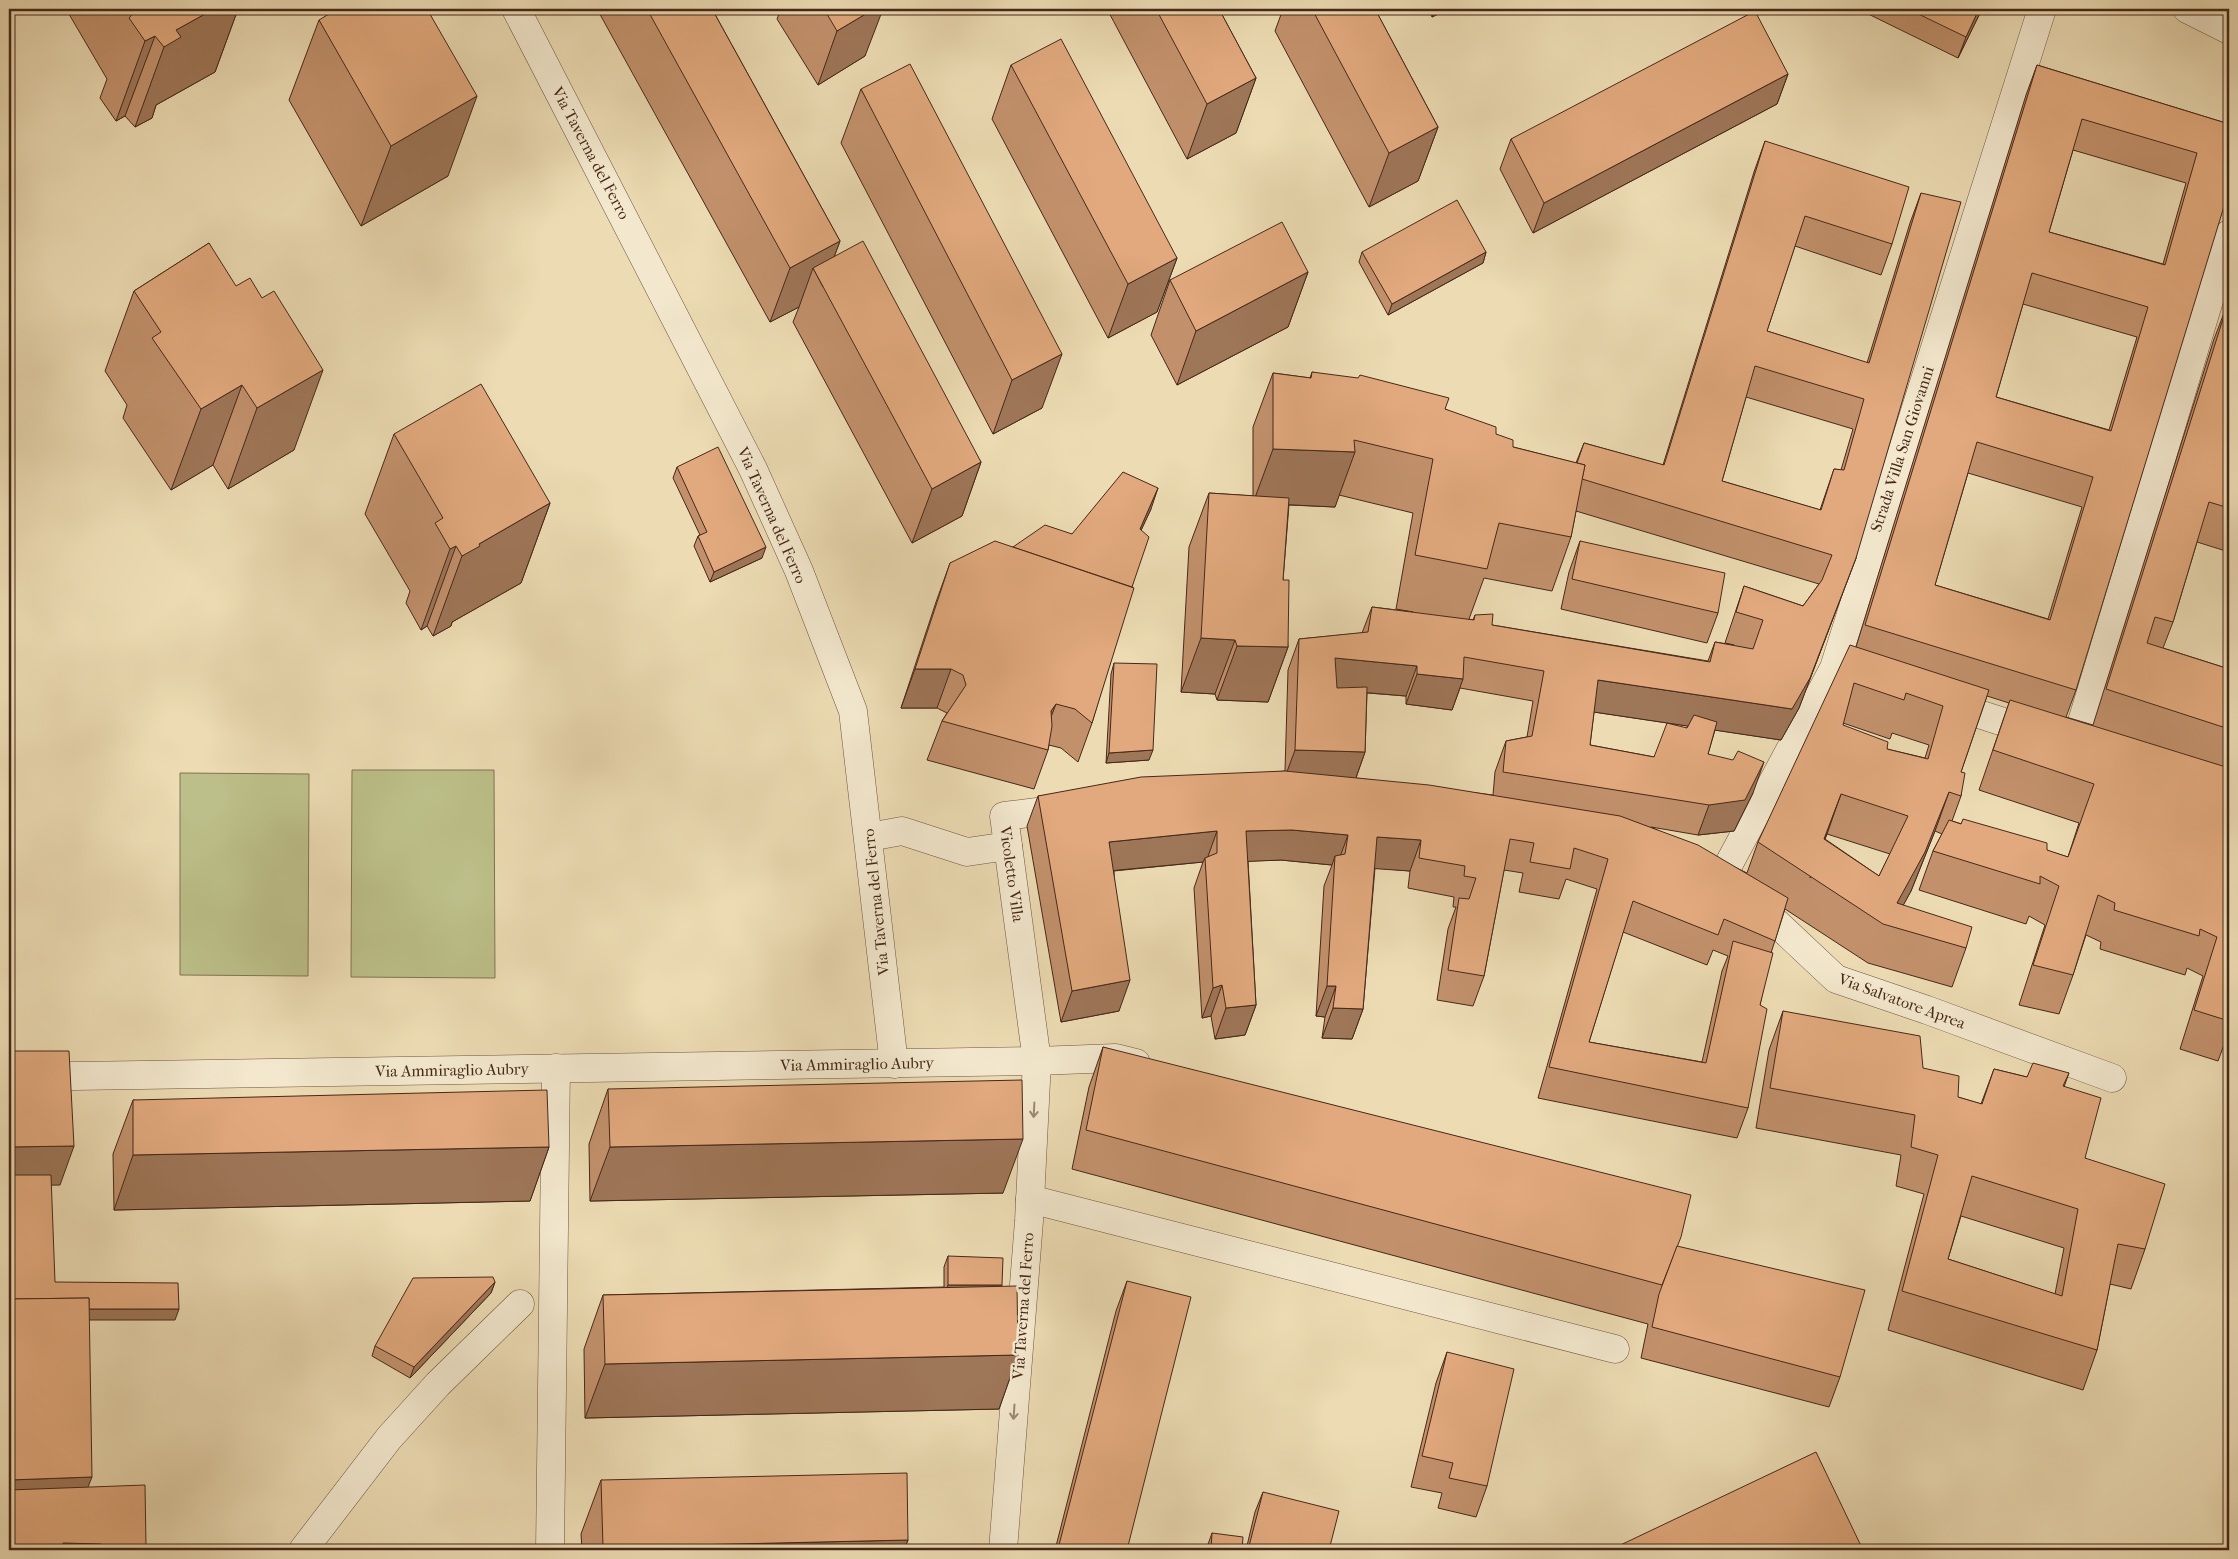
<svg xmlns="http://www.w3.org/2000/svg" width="2238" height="1559" font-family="'IM FELL French Canon',serif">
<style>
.park{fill:#bcbf89;stroke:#817451}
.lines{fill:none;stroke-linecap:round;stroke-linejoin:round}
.minor-casing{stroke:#705540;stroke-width:29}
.minor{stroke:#f3e8ce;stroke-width:28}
.wall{fill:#c2916c;stroke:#462819;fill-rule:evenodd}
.shaded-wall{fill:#9e7658;stroke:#462819}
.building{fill:#e1a97d;stroke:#462819;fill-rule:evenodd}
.oneway{stroke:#9c8874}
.labels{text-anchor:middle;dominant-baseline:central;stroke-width:5;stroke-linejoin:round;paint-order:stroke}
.street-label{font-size:16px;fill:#462819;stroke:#f3e8ce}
</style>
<rect width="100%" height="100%" fill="#ecdbb3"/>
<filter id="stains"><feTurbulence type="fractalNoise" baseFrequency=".004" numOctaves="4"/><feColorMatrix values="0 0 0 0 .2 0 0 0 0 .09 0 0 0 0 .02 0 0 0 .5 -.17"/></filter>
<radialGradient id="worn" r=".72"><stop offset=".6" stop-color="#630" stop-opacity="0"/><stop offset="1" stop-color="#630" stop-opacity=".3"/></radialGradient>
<g class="park">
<polygon points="352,770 494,770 495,978 351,977"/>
<polygon points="180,773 309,774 308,976 180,975"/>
</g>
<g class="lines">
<g class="minor-casing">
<g id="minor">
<polyline points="516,9 753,469 799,571 853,711 894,1064"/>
<polyline points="2187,9 2229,30"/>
<polyline points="1945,703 2037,733"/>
<polyline points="2075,745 2229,234"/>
<polyline points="869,837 902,831 967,852 1008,846"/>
<polyline points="1724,873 1834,668 2042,9"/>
<polyline points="1752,900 1836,979 1927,1010 2112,1078"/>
<polyline points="9,1077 1037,1061 1116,1058 1136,1063"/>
<polyline points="1030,1199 1615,1349"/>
<polyline points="303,1550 389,1438 438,1384 520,1304"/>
<polyline points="550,1550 556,1068"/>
<polyline points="1003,1550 1029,1221 1037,1061 1004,816 1069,808"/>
</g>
</g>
<use href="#minor" class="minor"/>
</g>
<g class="wall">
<polygon points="66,9 238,9 215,72 156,105 152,118 135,127 125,116 116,121 100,98 107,79"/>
<polygon points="597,9 712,9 840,241 834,257 981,462 962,516 912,543 793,322 799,307 770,322"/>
<polygon points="781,9 874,9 865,56 818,85 777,19"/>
<polygon points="1107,9 1219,9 1256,78 1236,133 1187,159"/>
<polygon points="1283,9 1375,9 1438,127 1418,181 1369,207 1275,31"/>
<polygon points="1428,9 1448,9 1432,17"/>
<polygon points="1858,9 1982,9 1958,58"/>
<polygon points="319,20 448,176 361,226 289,100"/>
<polygon points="1011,65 1177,258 1157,312 1108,338 992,119"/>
<path d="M2037,65l192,59 -153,566 -10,27 27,8 121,-386 15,-39v252l-32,-10 -24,80 -10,26 66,21v362l-11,30 -38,-12 23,-73 -16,-8 -2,7 -85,-26 1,-7 -15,-7 -13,40 -14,39 -40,-9 26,-80 -16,-9 -3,8 -107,-34 14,-39 9,-17 -7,-3 -24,60 -8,14 63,43 -14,39 -84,-24 -83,-54 -14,44 -11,52 -12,103 -11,30 -199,-40 59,-209 -31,-10 -7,20 -40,-7 4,-19 -19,-3 -20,106 -11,30 -36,-6 11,-71 8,-22h-3l1,-10 -46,-9 2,-17 -35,-3 -12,141 -11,30 -30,-1 3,-21 -9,-1 8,-130 8,-21 -51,-5 -33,1 8,144 -11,30 -30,4 -4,-23 -9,2 -8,-130 9,-26 -89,9 5,140 -58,11 -34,-196 11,-30 247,-25 3,-101 11,-31 63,-6 10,-26 41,5 -17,-3 17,-96 -74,-18 -4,12 -46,-2 -6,75 5,67 -20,55 -51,-2 -2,-6 -34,-2 8,-145 20,-54 44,3v-69l20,-54 37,5 2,-6 133,37 51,25 17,13 63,16 8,-20 79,22 91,-293 11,-31 127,103 -11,31 -86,-29 -28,85 100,32 43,-140 11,-30 -65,365 -57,150 -18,32 -66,-10 -7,24 45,39 -19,38 -36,4 -47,-8 96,46 11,-31 98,-195 170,-552zM2073,150l113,33 -23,81 -114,-32zM2023,304l114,33 -28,93 -113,-33zM1746,397l107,32 -12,41 -7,-1 -14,41 -98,-29zM1968,473l114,34 -34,112 -113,-34zM1576,511l243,73 -16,22 -59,-20 -19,57 9,2 -19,-3 -7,19 -216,-36 -17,-10 -2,5 -4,-1 15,-41 68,13 19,-54zM1460,688l73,13 -6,36 -21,4 -11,31 -2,23 -137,-17 9,-26 2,-59 39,3v8l46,6zM1987,696l22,7 -30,87 100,33 -11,34 -116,-36 9,-25v-24zM1594,712l94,14 -1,2 -33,29 -64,-12zM1843,723l47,16 2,-6 37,12 -4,13 -38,-9 -44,-24zM1827,834l63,20 -11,22 -54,-37zM1623,932l84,33 6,-15 15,6 -6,15 -20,91 -113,-20z"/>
<polygon points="1788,74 1777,104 1533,233 1500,169 1511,139"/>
<polygon points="861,89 1042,408 993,434 841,143"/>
<polygon points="209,243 294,450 228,489 213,465 171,490 123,418 127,405 105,371 134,291"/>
<polygon points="1362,252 1486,252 1483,263 1388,315 1359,262"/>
<polygon points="1308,272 1288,327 1177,385 1151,335 1170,280"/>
<polygon points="394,434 550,503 521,583 452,622 451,626 433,636 427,626 421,630 406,603 410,591 365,514"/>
<polygon points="677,467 762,558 710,582 694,546 698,536 700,535 673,478"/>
<polygon points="1151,509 1141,530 1132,587 1092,723 1078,762 1061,748 1049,745 1048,750 1034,789 927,760 942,721 947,713 937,708 901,708 936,602 950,563 1013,547 1072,534"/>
<polygon points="1580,541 1718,613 1707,643 1561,609 1569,572"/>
<polygon points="1114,663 1149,760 1106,763 1111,674"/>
<path d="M1783,1011l140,57 35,29 23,7 13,-35 33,8 42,-4 -5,14 21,71 60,91 -14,40 -21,-5 -13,66 -14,40 -195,-60 36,-136 -28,-8 5,-31 -145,-27 13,-78zM1961,1216l103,32 -9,46 -107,-35z"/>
<polygon points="1103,1047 1677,1246 1840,1377 1829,1407 1641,1358 1648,1324 1072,1169 1089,1087"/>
<polygon points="608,1089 1003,1193 590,1201 589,1144"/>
<polygon points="133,1100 549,1147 530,1201 114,1210 113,1154"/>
<polygon points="948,1256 1002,1286 1018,1355 999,1409 585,1418 584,1349 603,1295 944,1287 944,1267"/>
<polygon points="1127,1281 1127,1550 1055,1550 1116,1311"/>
<polygon points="495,1282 491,1293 410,1378 372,1356 375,1346"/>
<polygon points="1447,1352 1487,1486 1476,1517 1438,1508 1442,1493 1411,1487 1436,1383"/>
<polygon points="601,1480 908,1540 904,1550 582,1550 581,1534"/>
<polygon points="1263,1492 1329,1550 1246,1550 1255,1512"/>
<polygon points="1212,1533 1242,1550 1206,1550"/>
</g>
<g class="shaded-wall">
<polygon points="9,9 12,9 10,16 9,16"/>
<polygon points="214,9 238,9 215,72 156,105 152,118 135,127 164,47 176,30"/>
<polygon points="874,9 883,9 865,56 818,85 837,31"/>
<polygon points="1435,9 1448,9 1432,17"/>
<polygon points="1979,9 1982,9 1958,58 1966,37"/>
<polygon points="155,36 125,116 116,121 145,41"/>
<polygon points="1788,74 1777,104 1533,233 1544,203"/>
<polygon points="1256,78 1236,133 1187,159 1207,104"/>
<polygon points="477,96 448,176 361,226 391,146"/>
<polygon points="1438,127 1418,181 1369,207 1389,153"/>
<polygon points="840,241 823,287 813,268 799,307 770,322 790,268"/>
<polygon points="1486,252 1483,263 1388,315 1392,304"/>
<polygon points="1177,258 1157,312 1108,338 1128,284"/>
<polygon points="1308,272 1288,327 1177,385 1196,331"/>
<polygon points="1062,354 1042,408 993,434 1012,380"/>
<polygon points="323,370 294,450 228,489 257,408"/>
<polygon points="242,385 213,465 171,490 201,409"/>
<polygon points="1273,449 1355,452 1335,507 1253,503"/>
<polygon points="981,462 962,516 912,543 932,489"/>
<polygon points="1158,488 1151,509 1132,550 1140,529"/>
<polygon points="550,503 521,583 452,622 451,626 433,636 462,556 479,544"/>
<polygon points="456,546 427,626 421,630 450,549"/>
<polygon points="766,547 762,558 710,582 714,572"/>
<polygon points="1856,558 1799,708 1781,740 1587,711 1598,680 1792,709"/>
<polygon points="1201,638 1235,640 1215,694 1181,692"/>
<polygon points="1237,646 1288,647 1268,702 1217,700"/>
<polygon points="1335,658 1417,666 1406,696 1324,689"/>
<polygon points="915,669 951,669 937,708 901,708"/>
<polygon points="1417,674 1463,679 1452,710 1406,704"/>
<polygon points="1056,704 1041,743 1051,711"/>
<polygon points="1153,750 1149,760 1106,763 1109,753"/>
<polygon points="1295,750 1365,752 1354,783 1284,780"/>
<polygon points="1764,762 1753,793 1734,831 1698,835 1709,805"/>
<polygon points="1949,792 1935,831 1911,891 1892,926 1897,903"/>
<polygon points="1841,794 1827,834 1810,878 1824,839"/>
<polygon points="1292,830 1348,835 1337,865 1335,856 1332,865 1281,860 1235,862 1246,831"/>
<polygon points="1217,831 1206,862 1205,858 1203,862 1098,872 1109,842"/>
<polygon points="1377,837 1421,840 1410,871 1366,868"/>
<polygon points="1130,980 1119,1011 1061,1022 1072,991"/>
<polygon points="1222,985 1211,1016 1202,1018 1213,988"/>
<polygon points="1327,986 1336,986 1325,1017 1316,1016"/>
<polygon points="1256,1005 1245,1035 1215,1039 1226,1008"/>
<polygon points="1333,1008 1363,1009 1352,1039 1322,1038"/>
<polygon points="1023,1139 1003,1193 590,1201 610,1147"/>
<polygon points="74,1146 60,1185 9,1186 9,1147"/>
<polygon points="549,1147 530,1201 114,1210 133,1155"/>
<polygon points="495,1282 491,1293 410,1378 414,1367"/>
<polygon points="948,1285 1002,1285 999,1295 944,1295"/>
<polygon points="9,1309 179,1309 175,1320 9,1320"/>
<polygon points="1018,1355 999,1409 585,1418 605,1364"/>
<polygon points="92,1477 84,1497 9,1500 9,1480"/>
<polygon points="908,1540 904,1550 602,1550 603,1547"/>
<polygon points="63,1543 101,1544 99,1550 60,1550"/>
</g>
<g class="building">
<polygon points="138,9 214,9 176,30 181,37 164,47 155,36 145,41 129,18"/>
<polygon points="337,9 427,9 477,96 391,146 319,20"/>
<polygon points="647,9 712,9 840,241 790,268"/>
<polygon points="824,9 874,9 837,31"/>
<polygon points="1156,9 1219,9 1256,78 1207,104"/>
<polygon points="1312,9 1375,9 1438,127 1389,153"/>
<polygon points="1908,9 1979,9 1966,37"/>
<polygon points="1755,11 1788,74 1544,203 1511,139"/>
<polygon points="1061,39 1177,258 1128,284 1011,65"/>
<polygon points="910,64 1062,354 1012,380 861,89"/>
<path d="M2037,65l192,59v66l-153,500 -211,-65zM2082,119l115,34 -32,112 -116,-33zM2032,273l116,34 -37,124 -115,-34zM1977,442l116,35 -43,143 -115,-35z"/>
<path d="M1765,141l144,46 -17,57 -87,-28 -38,115 102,32 52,-170 40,9 -105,356 -46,120 -18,31 -194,-29 -8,65 64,12 13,-34 20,5 7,-13 23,7 -9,32 25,6 5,-9 26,11 -19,38 -36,5 -206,-33 3,-31 26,-5 12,-65 -80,-14 -1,22 -46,-5v-8l-82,-8 2,30 30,-1 -2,65 -70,-2 4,-111 69,-7 4,-25 102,13 1,-5 18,-1 -1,11 218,37 5,-20 38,7 10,-29 -27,-8 8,-26 59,20 19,-26 10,-25 -250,-76 3,-14 -8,-2 7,-20 80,22zM1755,366l109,33 -20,71 -10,-1 -13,41 -99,-29z"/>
<polygon points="1457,200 1486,252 1392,304 1362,252"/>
<polygon points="1282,222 1308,272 1196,331 1170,280"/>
<polygon points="863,241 981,462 932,489 813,268"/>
<polygon points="209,243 236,286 250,278 262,298 274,291 323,370 257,408 242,385 201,409 152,338 161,332 134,291"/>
<polygon points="2229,300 2229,508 2209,502 2173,622 2155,617 2147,643 2229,669 2229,729 2106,689"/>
<polygon points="1312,372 1358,378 1360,375 1449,398 1445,409 1496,427 1496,434 1513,440 1513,447 1585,465 1571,537 1499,523 1487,569 1415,555 1433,459 1354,440 1355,452 1273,449 1273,373 1311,378"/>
<polygon points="481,384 550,503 479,544 480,546 462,556 456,546 450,549 435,523 443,518 394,434"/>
<polygon points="718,447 766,547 714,572 698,536 707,532 677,467"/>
<polygon points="1123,472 1158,488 1140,529 1149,537 1132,587 1013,547 1045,525 1072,534"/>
<polygon points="1209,493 1289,498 1283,580 1289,580 1288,647 1237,646 1235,640 1201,638"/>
<polygon points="995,541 1134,588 1092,723 1075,709 1056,704 1051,711 1052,726 1048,750 942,721 966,685 963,675 951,669 915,669 950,563"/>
<polygon points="1580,541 1725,573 1718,613 1572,579"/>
<path d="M1850,645l139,45 -28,82 4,1 -4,23 -12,-4 -24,60 -28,51 75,24 -6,21 -83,-24 -125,-82zM1854,683l50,17 2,-7 37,13 -15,53 -41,-10 1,-7 -45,-17zM1841,794l67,22 -29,60 -55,-37z"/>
<polygon points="1114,663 1157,664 1153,750 1109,753"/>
<polygon points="2010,700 2229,768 2229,1021 2194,1010 2217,937 2200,929 2199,936 2114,910 2115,903 2098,895 2073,975 2033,965 2059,886 2040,876 2040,884 1933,851 1949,820 1961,824 1963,819 2047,843 2047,850 2068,857 2094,784 1993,750"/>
<polygon points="1285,771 1429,785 1620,816 1698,845 1788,898 1775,941 1724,919 1718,935 1633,901 1589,1042 1706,1063 1733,941 1773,953 1760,1005 1767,1009 1748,1108 1549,1067 1608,859 1574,848 1570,869 1530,862 1534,843 1510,839 1484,976 1448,970 1459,898 1469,899 1476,878 1464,876 1465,866 1419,858 1421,840 1377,837 1363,1009 1333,1008 1336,986 1327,986 1335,856 1345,854 1348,835 1292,830 1246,831 1256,1005 1226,1008 1222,985 1213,988 1205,858 1217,853 1217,831 1109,842 1130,980 1072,991 1038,796 1141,777"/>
<path d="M1783,1011l137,25 3,32 36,8 -1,21 24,7 12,-35 33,8 6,-14 36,10 -6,13 38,12 -16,60 80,26 -20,65 -27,-5 -21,106 -195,-59 36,-136 -27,-8 4,-32 -145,-27zM1972,1176l106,33 -16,87 -114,-37z"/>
<polygon points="1103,1047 1691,1195 1681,1237 1662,1285 1086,1130"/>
<polygon points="9,1051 69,1051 74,1146 9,1147"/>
<polygon points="1022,1080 1023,1139 610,1147 608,1089"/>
<polygon points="547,1090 549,1147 133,1155 133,1100"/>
<polygon points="9,1175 51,1175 55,1282 178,1283 179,1309 89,1309 89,1298 9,1299"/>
<polygon points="1677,1246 1865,1290 1840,1377 1652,1327 1659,1294"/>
<polygon points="948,1256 1003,1258 1002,1285 948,1285"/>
<polygon points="493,1277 495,1282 414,1367 375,1346 413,1278"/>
<polygon points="1127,1281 1191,1297 1127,1550 1080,1550 1059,1545"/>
<polygon points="1017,1286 1018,1355 605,1364 603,1295"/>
<polygon points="89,1298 92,1477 9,1480 9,1299"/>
<polygon points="1447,1352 1514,1369 1487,1486 1449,1478 1453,1463 1422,1456"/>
<polygon points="1816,1452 1863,1550 1610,1550"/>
<polygon points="907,1473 908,1540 603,1547 601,1480"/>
<polygon points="145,1485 146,1546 206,1550 98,1550 101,1544 63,1543 64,1550 9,1550 9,1490"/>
<polygon points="1263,1492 1339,1511 1329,1550 1248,1550"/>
<polygon points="1212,1533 1243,1537 1242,1550 1211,1550"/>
</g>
<defs><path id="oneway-shaft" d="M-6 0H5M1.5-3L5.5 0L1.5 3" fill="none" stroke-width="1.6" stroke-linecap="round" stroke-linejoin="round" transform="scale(1.25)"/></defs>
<g class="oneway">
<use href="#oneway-shaft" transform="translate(1034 1110) rotate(93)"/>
<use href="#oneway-shaft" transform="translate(1014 1412) rotate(94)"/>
</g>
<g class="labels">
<g class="street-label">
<text transform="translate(591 153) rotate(62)">Via Taverna del Ferro</text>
<text transform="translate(1902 449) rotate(-72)">Strada Villa San Giovanni</text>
<text transform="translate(772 515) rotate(66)">Via Taverna del Ferro</text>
<text transform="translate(1012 874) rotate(82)">Vicoletto Villa</text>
<text transform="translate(876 902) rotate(-96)">Via Taverna del Ferro</text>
<text transform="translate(1902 1001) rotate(20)">Via Salvatore Aprea</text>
<text transform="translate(857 1064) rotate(-1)">Via Ammiraglio Aubry</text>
<text transform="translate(452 1070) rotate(-1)">Via Ammiraglio Aubry</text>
<text transform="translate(1023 1306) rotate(-86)">Via Taverna del Ferro</text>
</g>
</g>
<rect width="2238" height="1559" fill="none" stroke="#ecdbb3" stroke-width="30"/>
<rect x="10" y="10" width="2218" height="1539" fill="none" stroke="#462819" stroke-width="2.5"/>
<rect x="15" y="15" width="2208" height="1529" fill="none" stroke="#462819"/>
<rect width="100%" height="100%" filter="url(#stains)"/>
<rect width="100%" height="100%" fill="url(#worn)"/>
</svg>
